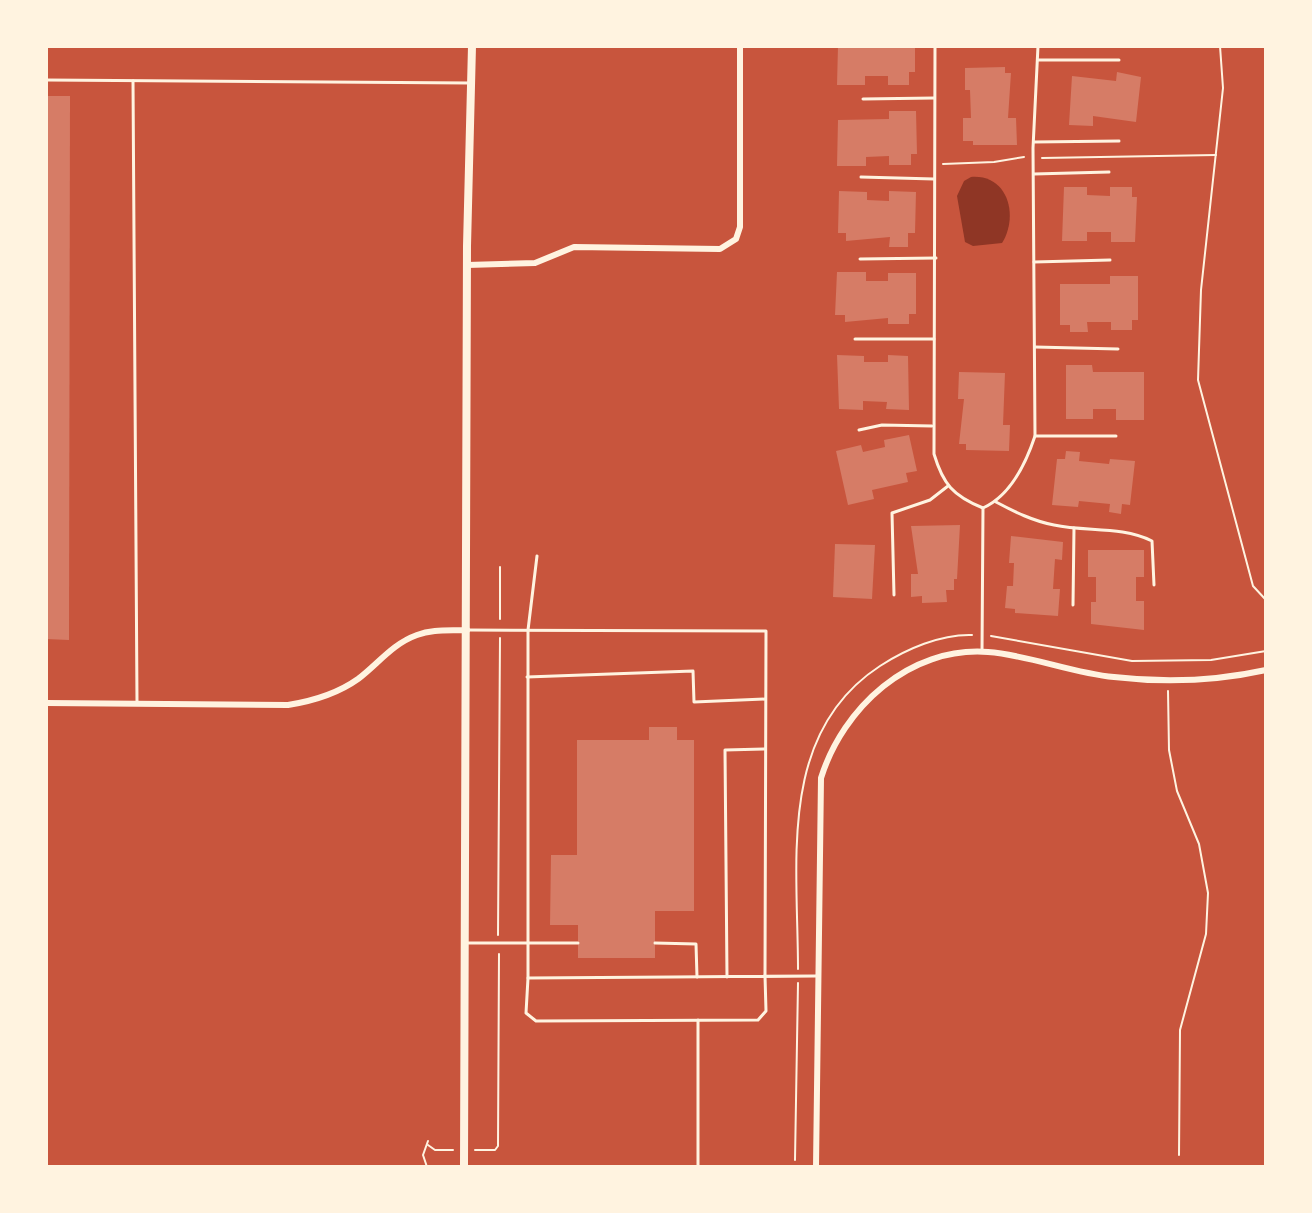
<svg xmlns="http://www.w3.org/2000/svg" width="1312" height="1213" font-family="Bitter,serif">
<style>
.water{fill:#8f3625}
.building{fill:#d67c66}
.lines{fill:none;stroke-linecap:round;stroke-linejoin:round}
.path{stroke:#fff3e0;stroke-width:2}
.service{stroke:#fff3e0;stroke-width:3}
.minor{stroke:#fff3e0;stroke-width:6}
.tertiary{stroke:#fff3e0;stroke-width:8}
</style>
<rect width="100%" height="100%" fill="#c8553d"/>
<path class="water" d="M971,177c37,-3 48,39 31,66l-29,3 -8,-4 -8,-46 7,-15z"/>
<g class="building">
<polygon points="838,46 915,46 915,72 909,72 909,85 888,85 888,76 865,76 865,85 837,85"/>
<polygon points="1005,67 1005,73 1011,73 1008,118 1016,118 1017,145 973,145 973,141 963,141 963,118 971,118 970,90 965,90 965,68"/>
<polygon points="1117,72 1141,77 1136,122 1093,116 1093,126 1069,125 1072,76 1116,81"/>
<polygon points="46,96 70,96 69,640 46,639"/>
<polygon points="889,111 916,111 917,154 911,154 911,165 889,165 889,156 866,157 866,166 837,166 838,120 889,119"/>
<polygon points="1064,187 1087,187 1087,195 1110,196 1110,187 1132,187 1132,197 1137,197 1135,242 1111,242 1111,232 1087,232 1087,241 1062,241"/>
<polygon points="839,191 867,192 867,200 889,201 889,191 916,192 915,233 908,233 908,247 889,247 890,237 846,241 846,233 838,233"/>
<polygon points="837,272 866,272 866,281 888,281 888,273 916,273 916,314 909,314 909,324 888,324 888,318 845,322 845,315 835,315"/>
<polygon points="1110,276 1138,276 1138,320 1132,320 1132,330 1111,330 1111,322 1087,322 1088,332 1070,332 1070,325 1060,325 1060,284 1110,284"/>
<polygon points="837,355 864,356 864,362 888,362 888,355 908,356 909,410 886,409 887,402 863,401 863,410 839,409"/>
<polygon points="1066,365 1092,365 1093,372 1144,372 1144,420 1116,420 1116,409 1093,409 1093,419 1066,419"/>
<polygon points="959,372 1005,373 1003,425 1010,425 1009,451 966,450 966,444 959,444 964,399 958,399"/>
<polygon points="909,435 917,471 906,473 908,482 872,490 874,499 848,505 836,451 861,445 863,452 885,447 884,440"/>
<polygon points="1066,451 1080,452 1079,461 1109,464 1110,459 1135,461 1130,505 1122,504 1121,514 1109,512 1110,504 1079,501 1078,507 1052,505 1057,459 1065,459"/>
<polygon points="960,525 957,579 954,579 954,590 946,590 947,602 922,603 922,596 911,597 911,574 918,574 911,526"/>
<polygon points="1011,536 1063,542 1062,560 1055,559 1053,589 1060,589 1058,616 1015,613 1015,609 1005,608 1007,586 1013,586 1014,563 1009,563"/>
<polygon points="835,544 875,545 872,599 833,597"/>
<polygon points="1088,550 1144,550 1144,577 1136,577 1136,601 1144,601 1144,630 1091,624 1091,602 1096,602 1096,577 1088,577"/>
<polygon points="649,727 677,727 677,740 694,740 694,911 655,911 655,958 578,958 578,925 550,925 551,855 577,855 577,740 649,740"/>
</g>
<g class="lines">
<g class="path">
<polyline points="1220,46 1223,88 1201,290 1198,380 1253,586 1266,600"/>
<polyline points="1042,158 1216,155"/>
<polyline points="943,164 994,162 1024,157"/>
<polyline points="500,567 500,619"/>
<polyline points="991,636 1132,661 1211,660 1266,651"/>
<polyline points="1168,691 1169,750 1177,791 1199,844 1208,893 1206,934 1180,1030 1179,1155"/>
<polyline points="498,935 500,638"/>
<path d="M798,969c0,-107 -21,-236 82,-303 26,-17 61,-32 92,-31"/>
<polyline points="428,1145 435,1150 453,1150"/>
<polyline points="475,1150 495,1150 498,1146 499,954"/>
<polyline points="795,1160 798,983"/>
<polyline points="427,1167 423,1155 428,1141"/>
</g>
<g class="service">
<path d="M935,46l-1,408c9,30 19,42 49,54"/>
<polyline points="1038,60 1119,60"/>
<polyline points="46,80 470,83"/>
<polyline points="133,81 137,701"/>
<polyline points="863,99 934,98"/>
<polyline points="1034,142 1119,141"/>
<polyline points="1034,174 1109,172"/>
<polyline points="861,177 934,179"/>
<polyline points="860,259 936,258"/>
<polyline points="1034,262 1110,260"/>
<polyline points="855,339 934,339"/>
<polyline points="1035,347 1118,349"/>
<polyline points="859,430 882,425 932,426"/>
<polyline points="1035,436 1116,436"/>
<path d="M996,502c19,10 37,19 58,23 33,7 67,1 98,16l2,44"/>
<polyline points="894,595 892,513 930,500 948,486"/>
<polyline points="1073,605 1074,528"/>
<path d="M468,630l298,1 -1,345 1,35 -8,9 -222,1 -10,-8 2,-35c96,-1 192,-1 288,-2"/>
<path d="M982,652l1,-144c27,-12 43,-45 52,-72l-2,-288 5,-102"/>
<polyline points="527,677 693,671 694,702 765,699"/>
<polyline points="466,943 578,943"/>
<polyline points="655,943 696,944 697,977"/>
<polyline points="727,977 725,750 765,749"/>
<polyline points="528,978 528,630 537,556"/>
<polyline points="698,1167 698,1020"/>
</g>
<g class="minor">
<polyline points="467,265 535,263 574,247 720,249 736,239 740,227 740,46"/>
<path d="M46,703l242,2c25,-4 49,-11 70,-26 20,-15 34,-35 59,-44 16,-6 33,-4 50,-5"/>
<path d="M816,1167l5,-389c22,-70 88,-132 167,-126 41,3 84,21 126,25 51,6 102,4 152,-7"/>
</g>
<polyline class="tertiary" points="464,1167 467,246 472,46"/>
</g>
<rect width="1312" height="1213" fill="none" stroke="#fff3e0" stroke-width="96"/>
</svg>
